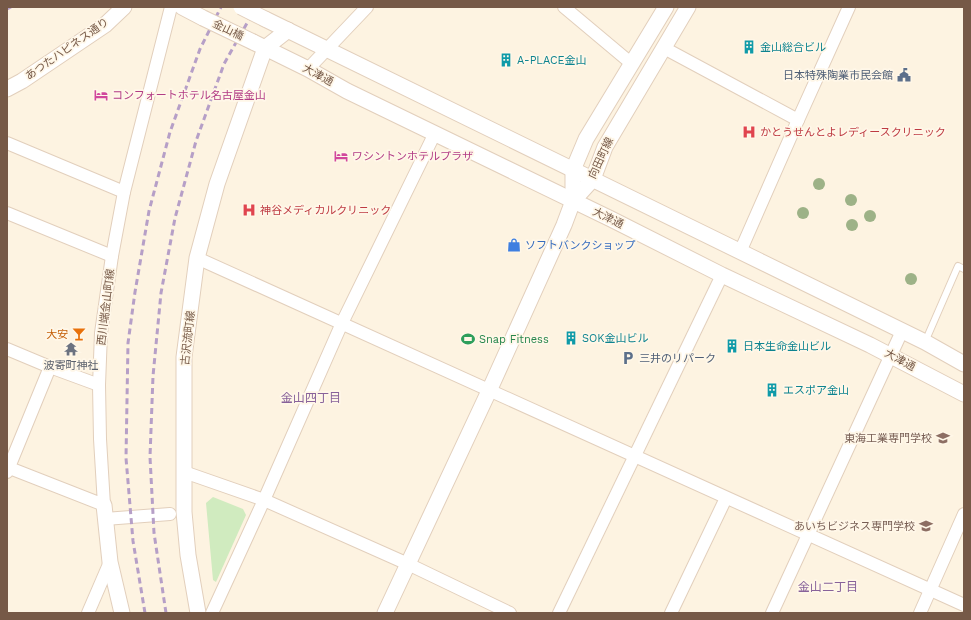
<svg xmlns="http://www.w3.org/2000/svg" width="971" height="620" font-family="'Work Sans','Noto Sans JP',sans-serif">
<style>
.green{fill:#d0ebbf}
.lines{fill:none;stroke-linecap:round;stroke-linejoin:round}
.service-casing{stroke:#e2cfbc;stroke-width:8}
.minor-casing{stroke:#e2cfbc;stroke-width:14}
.tertiary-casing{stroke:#e2cfbc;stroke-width:17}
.service{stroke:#fff;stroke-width:6}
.minor{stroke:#fff;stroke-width:12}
.tertiary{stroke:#fff;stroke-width:15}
.rail{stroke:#b69fc7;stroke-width:3;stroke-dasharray:6 4;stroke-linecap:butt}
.tertiary-bridge-casing{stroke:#e2cfbc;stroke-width:17;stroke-linecap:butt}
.tertiary-bridge{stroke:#fff;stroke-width:15}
.tree{fill:#9db287}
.labels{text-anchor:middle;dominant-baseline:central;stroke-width:3.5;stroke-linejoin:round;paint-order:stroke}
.street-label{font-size:11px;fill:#765947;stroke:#fff7e8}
.culture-label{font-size:11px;fill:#0d838f;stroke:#fff7e8;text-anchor:start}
.service-label{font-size:11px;fill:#4e5e75;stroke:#fff7e8;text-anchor:end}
.hotel-label{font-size:11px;fill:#b23c85;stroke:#fff7e8;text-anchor:start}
.health-label{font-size:11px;fill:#be3a42;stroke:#fff7e8;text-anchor:start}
.shop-label{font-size:11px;fill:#366cbe;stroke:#fff7e8;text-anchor:start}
.food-label{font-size:11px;fill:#c56008;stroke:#fff7e8;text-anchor:end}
.leisure-label{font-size:11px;fill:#27864d;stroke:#fff7e8;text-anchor:start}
.worship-label{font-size:11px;fill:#5b616d;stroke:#fff7e8}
.education-label{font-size:11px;fill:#785e54;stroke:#fff7e8;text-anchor:end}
.neighbourhood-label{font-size:12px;fill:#88629a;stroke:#fff7e8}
</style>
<rect width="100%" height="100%" fill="#fdf3e1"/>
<polygon class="green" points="213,497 243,509 246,515 216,582 213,580 206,503"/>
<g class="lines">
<g class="service-casing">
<polyline id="service" points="925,342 958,266 964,269"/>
</g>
<g class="minor-casing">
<g id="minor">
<polyline points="564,7 632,64"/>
<polyline points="664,48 798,120"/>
<polyline points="308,69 367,7"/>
<polyline points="7,143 124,192"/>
<polyline points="7,213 112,256"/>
<polyline points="740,252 798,120 849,7"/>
<polyline points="197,258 964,605"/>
<polyline points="7,349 50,367 99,385"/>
<polyline points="7,467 104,505 100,439 99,385 101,333 112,256 124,192 171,7"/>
<polyline points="7,472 50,367"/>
<polyline points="184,472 264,500 408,564 510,613"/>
<polyline points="105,519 170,514"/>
<polyline points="88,613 110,562"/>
<polyline points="212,613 264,500 342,323 435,133"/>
<polyline points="559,613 722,275"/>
<polyline points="671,613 726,498"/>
<polyline points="772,613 902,331"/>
<polyline points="920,613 964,514"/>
</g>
</g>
<g class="tertiary-casing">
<g id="tertiary">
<polyline points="182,7 203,18"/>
<polyline points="265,19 925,342 964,364"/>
<polyline points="253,42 308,69 347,91 611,219 722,275 870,345 964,394"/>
<polyline points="7,89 22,81 105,25 124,7"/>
<polyline points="573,201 573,170 586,139 666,7"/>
<polyline points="104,505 110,562 122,613"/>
<polyline points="198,613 188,555 184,512 184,357 197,258 217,184 265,48 288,30"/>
<polyline points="385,613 489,391 564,225 573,201 593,179 605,147 688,7"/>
</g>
</g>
<use href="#service" class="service"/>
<use href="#minor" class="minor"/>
<use href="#tertiary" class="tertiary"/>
<g class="rail">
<polyline points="7,9 11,7"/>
<polyline points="145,613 133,541 126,458 128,343 135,292 149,211 170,132 200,49 221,7"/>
<polyline points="166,613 154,533 150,457 153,376 161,293 175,218 196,141 224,64 256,7"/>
</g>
<g class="tertiary-bridge-casing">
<g id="tertiary-bridge">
<polyline points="241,7 265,19"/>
<polyline points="203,18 253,42"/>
</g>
</g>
<use href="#tertiary-bridge" class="tertiary-bridge"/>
</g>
<g class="tree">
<circle cx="819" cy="184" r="6"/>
<circle cx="851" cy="200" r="6"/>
<circle cx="803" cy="213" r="6"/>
<circle cx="870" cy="216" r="6"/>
<circle cx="852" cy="225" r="6"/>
<circle cx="911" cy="279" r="6"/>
</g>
<defs>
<g id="building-bare" transform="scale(1.08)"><path d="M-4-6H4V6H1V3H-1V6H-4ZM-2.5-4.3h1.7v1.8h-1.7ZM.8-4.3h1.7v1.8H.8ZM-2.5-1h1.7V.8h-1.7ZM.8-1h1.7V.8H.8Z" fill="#0f9aa8" stroke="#fff7e8" stroke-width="2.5" paint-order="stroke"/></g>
<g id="civic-bare" transform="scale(1.08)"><path d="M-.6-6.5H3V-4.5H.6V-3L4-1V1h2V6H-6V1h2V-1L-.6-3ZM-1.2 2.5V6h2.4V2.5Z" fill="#5c6f8a" stroke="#fff7e8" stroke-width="2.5" paint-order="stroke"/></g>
<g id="hotel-bare" transform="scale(1.08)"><path d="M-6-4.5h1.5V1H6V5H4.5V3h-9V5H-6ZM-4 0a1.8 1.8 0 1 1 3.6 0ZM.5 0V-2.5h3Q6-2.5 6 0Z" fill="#d1479c" stroke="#fff7e8" stroke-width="2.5" paint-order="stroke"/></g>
<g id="hospital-bare" transform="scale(1.08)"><path d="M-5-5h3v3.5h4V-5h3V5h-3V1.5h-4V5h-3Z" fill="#e0444e" stroke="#fff7e8" stroke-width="2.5" paint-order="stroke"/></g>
<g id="shop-bare" transform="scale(1.08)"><path d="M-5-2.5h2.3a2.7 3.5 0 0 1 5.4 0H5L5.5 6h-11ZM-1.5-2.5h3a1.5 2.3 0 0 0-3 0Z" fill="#3f7fe0" stroke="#fff7e8" stroke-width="2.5" paint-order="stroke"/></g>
<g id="bar-bare" transform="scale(1.08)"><path d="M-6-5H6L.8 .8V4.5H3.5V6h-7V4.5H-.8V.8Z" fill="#e8710a" stroke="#fff7e8" stroke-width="2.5" paint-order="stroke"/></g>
<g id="stadium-bare" transform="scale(1.08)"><path d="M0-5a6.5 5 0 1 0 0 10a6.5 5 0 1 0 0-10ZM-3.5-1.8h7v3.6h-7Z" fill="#2e9e5b" stroke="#fff7e8" stroke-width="2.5" paint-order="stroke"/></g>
<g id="temple-bare" transform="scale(1.08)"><path d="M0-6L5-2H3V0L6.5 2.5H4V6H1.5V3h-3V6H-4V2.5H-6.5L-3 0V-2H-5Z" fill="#6b7280" stroke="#fff7e8" stroke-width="2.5" paint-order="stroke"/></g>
<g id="parking-bare" transform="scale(1.08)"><path d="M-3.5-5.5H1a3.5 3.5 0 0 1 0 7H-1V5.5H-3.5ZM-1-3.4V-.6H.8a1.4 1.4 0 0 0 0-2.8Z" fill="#5c6f8a" stroke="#fff7e8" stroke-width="2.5" paint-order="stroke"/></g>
<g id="university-bare" transform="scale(1.08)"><path d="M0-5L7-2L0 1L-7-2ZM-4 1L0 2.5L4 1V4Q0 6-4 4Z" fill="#8d6e63" stroke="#fff7e8" stroke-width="2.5" paint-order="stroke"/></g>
</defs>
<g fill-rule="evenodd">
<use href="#building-bare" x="749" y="47"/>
<use href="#building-bare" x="506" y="60"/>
<use href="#civic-bare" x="904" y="75"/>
<use href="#hotel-bare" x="101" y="95"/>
<use href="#hospital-bare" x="749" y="132"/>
<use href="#hotel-bare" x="341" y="156"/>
<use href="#hospital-bare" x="249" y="210"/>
<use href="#shop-bare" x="514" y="245"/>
<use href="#bar-bare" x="79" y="334"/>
<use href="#building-bare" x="571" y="338"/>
<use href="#stadium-bare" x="468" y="339"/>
<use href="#building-bare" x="732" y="346"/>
<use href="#temple-bare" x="71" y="349"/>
<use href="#parking-bare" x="628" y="358"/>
<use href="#building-bare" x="772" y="390"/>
<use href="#university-bare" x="943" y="438"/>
<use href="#university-bare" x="926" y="526"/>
</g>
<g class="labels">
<g class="street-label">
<text transform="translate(228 30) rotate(26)">金山橋</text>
<text transform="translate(67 49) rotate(-35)">あつたハピネス通り</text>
<text transform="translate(318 75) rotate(28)">大津通</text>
<text transform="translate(601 158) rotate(-65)">向田町線</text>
<text transform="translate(608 218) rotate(26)">大津通</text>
<text transform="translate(106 307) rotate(-83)">西川端金山町線</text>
<text transform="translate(188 338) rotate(-84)">古沢流町線</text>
<text transform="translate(900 360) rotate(28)">大津通</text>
</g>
<g class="culture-label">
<text x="760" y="47">金山総合ビル</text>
<text x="517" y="60">A-PLACE金山</text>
<text x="582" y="338">SOK金山ビル</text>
<text x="743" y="346">日本生命金山ビル</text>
<text x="783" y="390">エスポア金山</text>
</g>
<g class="service-label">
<text x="893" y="75">日本特殊陶業市民会館</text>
<text x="639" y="358" text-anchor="start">三井のリパーク</text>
</g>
<g class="hotel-label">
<text x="112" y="95">コンフォートホテル名古屋金山</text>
<text x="352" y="156">ワシントンホテルプラザ</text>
</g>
<g class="health-label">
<text x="760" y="132">かとうせんとよレディースクリニック</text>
<text x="260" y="210">神谷メディカルクリニック</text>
</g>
<g class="shop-label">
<text x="525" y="245">ソフトバンクショップ</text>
</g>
<g class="food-label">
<text x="68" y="334">大安</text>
</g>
<g class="leisure-label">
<text x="479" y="339">Snap Fitness</text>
</g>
<g class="worship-label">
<text x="71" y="365">波寄町神社</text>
</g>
<g class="education-label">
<text x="932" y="438">東海工業専門学校</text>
<text x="915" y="526">あいちビジネス専門学校</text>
</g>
<g class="neighbourhood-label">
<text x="311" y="398">金山四丁目</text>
<text x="828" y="587">金山二丁目</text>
</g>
</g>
<rect width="971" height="620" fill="none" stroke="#765947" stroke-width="16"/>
</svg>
